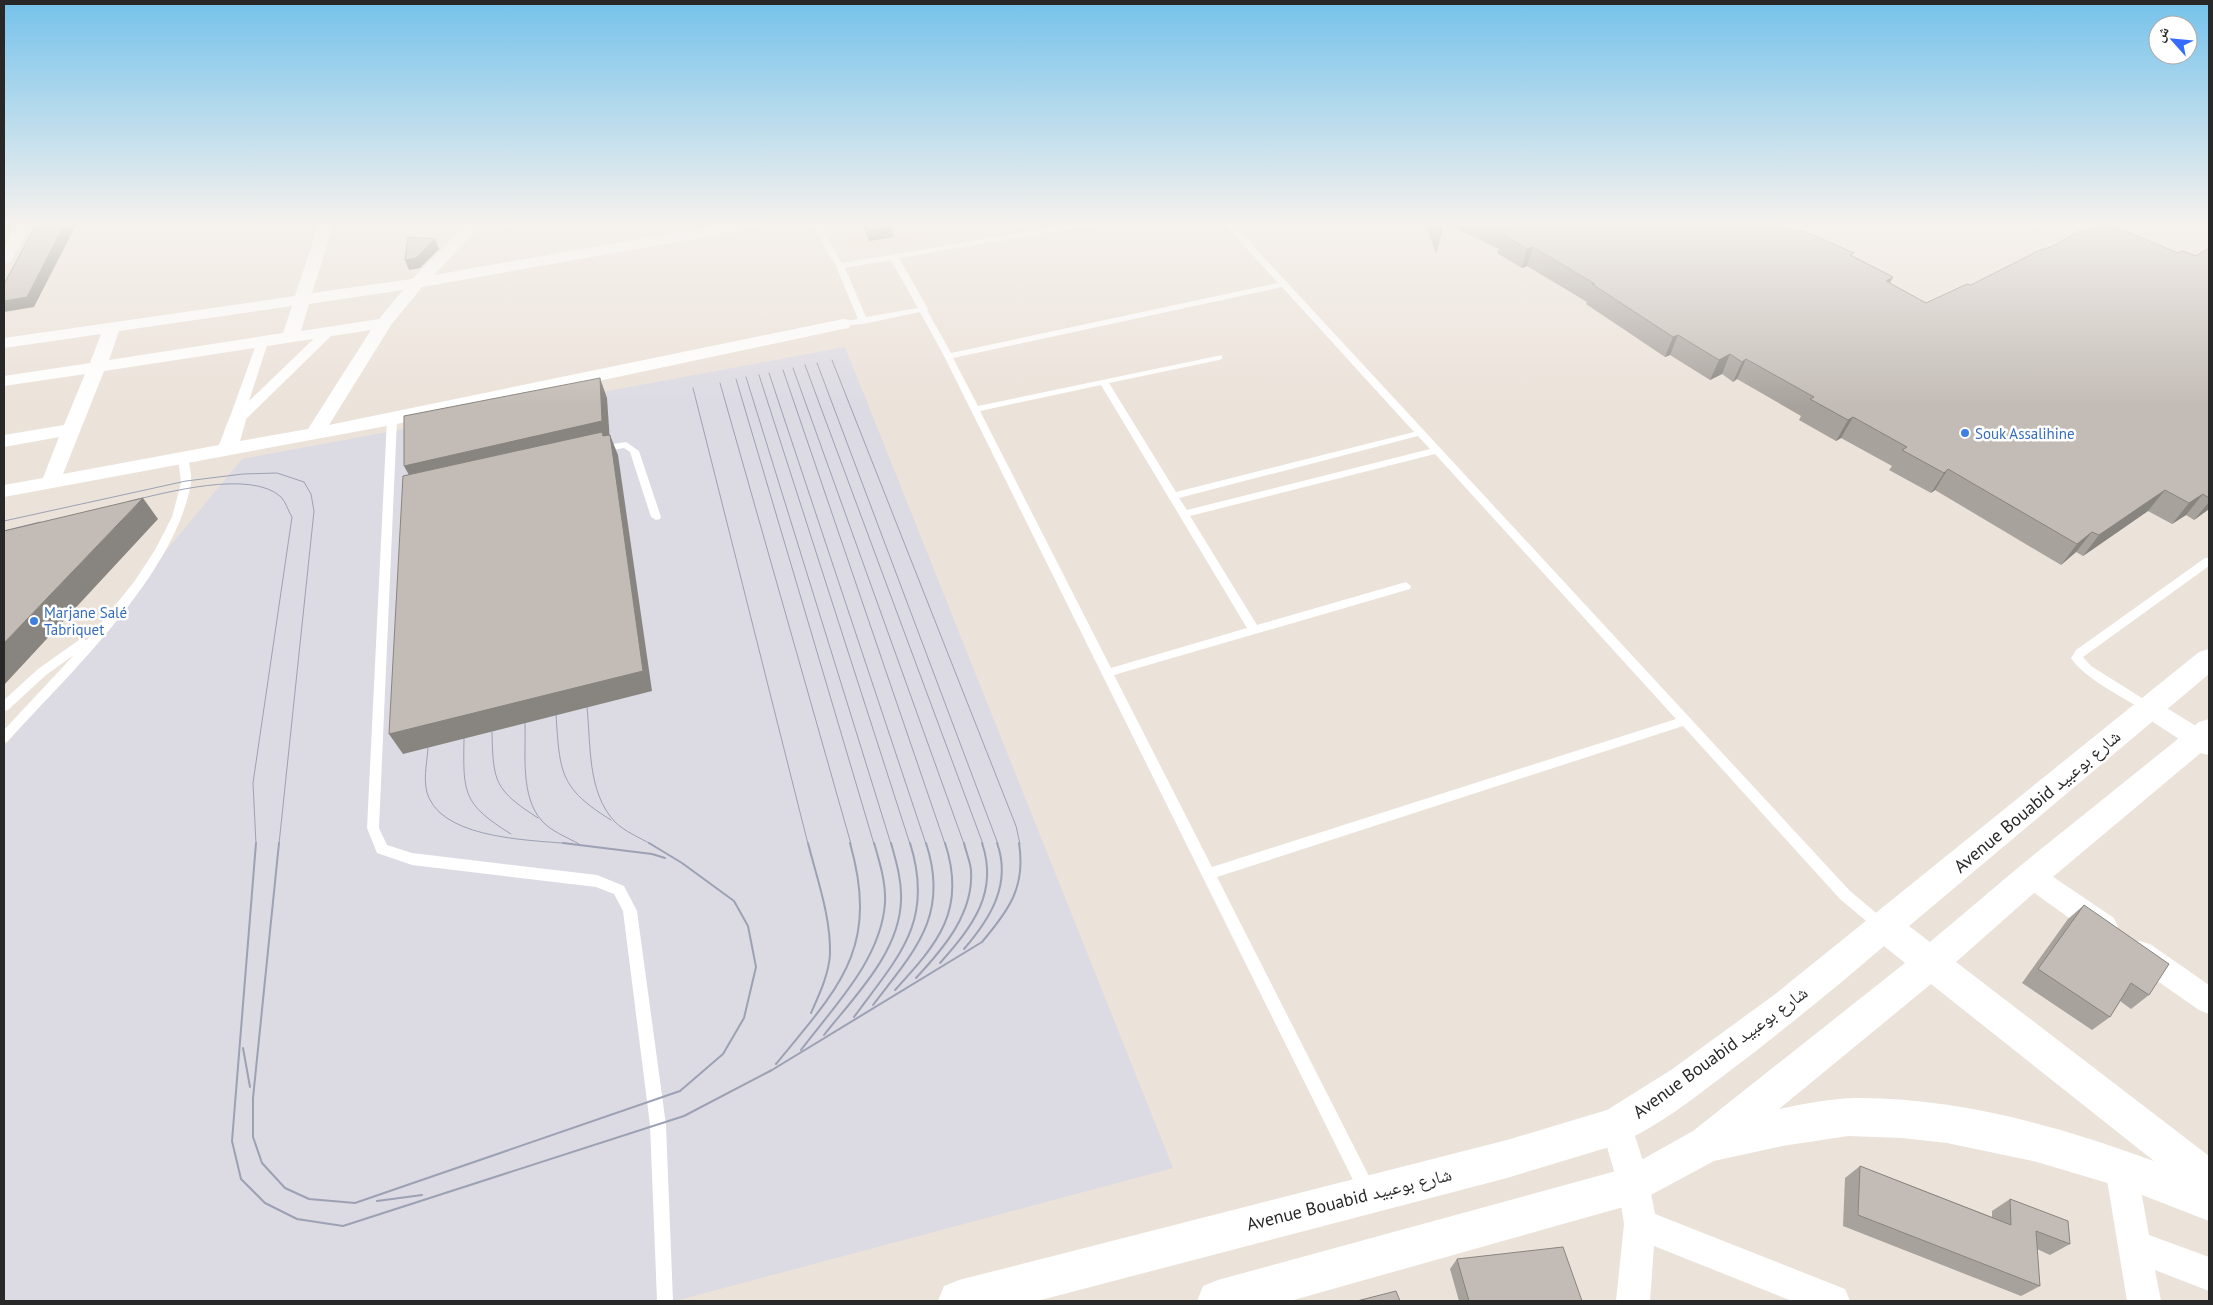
<svg xmlns="http://www.w3.org/2000/svg" width="2213" height="1305" font-family="'PT Sans','Noto Naskh Arabic',sans-serif">
<style>
.industrial{fill:#dcdae3}
.education{fill:#eddec8}
.lines{fill:none;stroke-linecap:round;stroke-linejoin:round}
.service{fill:#fff;fill-rule:evenodd}
.pedestrian{fill:#fff;fill-rule:evenodd}
.minor{fill:#fff;fill-rule:evenodd}
.tertiary{fill:#fff;fill-rule:evenodd}
.tram-far1{stroke:#9ca1b3;stroke-width:1}
.tram{stroke:#9ca1b3;stroke-width:2}
.wall{fill:#a8a29d}
.shaded-wall{fill:#88847f}
.building{fill:#c3bcb6;stroke:#88847f}
.shop-dot{fill:#3f7fe0;stroke:#fff;stroke-width:2}
.labels{text-anchor:middle;dominant-baseline:central;stroke-width:5;stroke-linejoin:round;paint-order:stroke}
.shop-label{font-size:15px;fill:#366cbe;stroke:#fff;text-anchor:start}
.near-street-label{font-size:18px;fill:#282828;stroke:#fff}
</style>
<rect width="100%" height="100%" fill="#ebe2d9"/>
<polygon class="industrial" points="845,347 1173,1168 675,1301 4,1301 4,747 242,459"/>
<polygon class="education" points="843,223 1039,223 854,248"/>
<g class="lines">
<g class="service">
<path d="M811,223h8l23,40 237,-40h18l-4,2 -194,33 29,51 -1,1 24,43 327,-70 -54,-60h8l618,668 37,31 2,4 -2,4 -5,2 -5,-2 -37,-31 -157,-173 -466,151 156,307 2,6 -2,6 -6,2 -6,-2 -417,-840 -24,-44 -57,12 -23,2v-4l18,-3 -22,-53zM891,260l27,48 -52,9 -21,-49zM1282,287l132,145 -238,60 -67,-109 110,-23 3,-1v-4l-244,51 -25,-48zM1101,385l146,243 -136,40 -131,-257zM1418,436l12,13 -243,61 -8,-12zM1435,454l241,265 -464,148 -98,-192 296,-86 1,-3 -5,-4 -149,43 -67,-109z"/>
<polygon points="392,416 397,419 379,828 387,845 412,853 597,875 624,886 637,911 666,1125 673,1301 657,1301 650,1125 623,911 614,894 596,887 412,865 377,853 367,828 387,419"/>
<polygon points="626,442 639,451 661,517 660,519 656,520 651,517 630,452 624,448 600,452 595,449 600,446"/>
<path d="M183,454l5,3c1,8 4,18 3,26 -16,92 -122,191 -183,258l-4,2v-13l70,-75 -28,20 -38,35 -4,1v-11l34,-31 41,-29h8l47,-58 21,-32 17,-33 9,-34 -3,-26z"/>
<path d="M2205,558h4v8l-126,91 8,9 62,39 2,3 -2,3h-8c-21,-13 -61,-33 -74,-53l5,-8z"/>
</g>
<polygon class="pedestrian" points="329,327 333,328 335,331 333,334 242,423 232,423 230,417 258,339 262,338 268,342 249,401 325,328"/>
<g class="minor">
<polygon points="18,223 33,223 10,262 4,264 4,247"/>
<path d="M319,223h15l-22,70 100,-14 55,-56h16l-49,52 295,-52h33l-7,5 -333,59 -31,38 -62,100 514,-106 6,1 2,4 -2,4 -6,1 -451,96 -388,72v-12l39,-7 16,-41 -55,10v-12l60,-10 21,-51 -81,12v-10l86,-13 11,-29 -97,14v-10l291,-42zM403,290l-24,29 -78,12 8,-27zM292,306l-9,27 -174,27 10,-29zM371,330l-63,99 -68,12 6,-21 -2,-4h-14l-11,29 -156,29 41,-103z"/>
<polygon points="2149,699 2157,702 2209,734 2209,755 2200,753 2141,714 2137,708 2141,702"/>
<polygon points="2031,865 2040,868 2114,918 2118,927 2114,936 2104,939 2094,936 2022,884 2018,876 2022,868"/>
<polygon points="2140,941 2150,944 2209,985 2209,1014 2199,1010 2130,962 2126,953 2130,944"/>
<path d="M1616,1111l11,4c13,32 22,65 28,99l190,75 5,12h-58l-138,-55 -4,55h-34l8,-77 -6,-39 -17,-59 4,-11z"/>
<polygon points="2121,1152 2132,1157 2137,1168 2149,1235 2209,1257 2209,1291 2155,1270 2161,1301 2127,1301 2105,1168 2110,1157"/>
</g>
<path class="tertiary" d="M2209,649v25l-300,252 21,16 90,-76 179,-144 10,-3v27l-167,140 -86,76 253,194v65l-85,-33 -87,-26 -90,-19 -45,-5 -54,-2 -66,10 -68,15 -80,43 -344,97h-93l6,-15 15,-6 409,-112 66,-37 212,-168 -21,-17c-51,44 -103,86 -157,127 -34,26 -71,55 -111,72l-109,33 -470,123h-99l6,-15 15,-6 548,-140 100,-30 64,-40 103,-75 425,-343zM1931,984l223,177c-95,-35 -198,-64 -300,-63 -25,1 -51,6 -75,11z"/>
<g class="tram-far1">
<polyline points="832,360 1016,826 1020,844"/>
<polyline points="817,363 998,844"/>
<polyline points="805,365 983,844"/>
<polyline points="793,368 964,844"/>
<polyline points="783,370 945,844"/>
<polyline points="769,373 926,844"/>
<polyline points="759,375 910,844"/>
<polyline points="746,377 891,844"/>
<polyline points="736,379 874,844"/>
<polyline points="720,383 851,844"/>
<polyline points="693,388 808,844"/>
<path d="M130,501c35,-8 121,-32 151,-4 5,5 7,14 11,20l-39,266 3,61"/>
<polyline points="4,521 186,481 243,474 277,473 304,482 311,494 314,511 279,844"/>
<polyline points="4,531 40,522"/>
<path d="M587,707c4,38 0,85 28,115 9,9 25,16 36,22"/>
<path d="M556,715c4,57 3,73 55,105"/>
<path d="M525,723c1,30 -5,74 17,98 10,11 25,16 37,23"/>
<path d="M492,732c1,51 3,58 46,86"/>
<path d="M464,739c-1,55 -1,65 47,95"/>
<path d="M428,748c-1,16 -6,35 1,50 19,42 105,42 144,46"/>
</g>
<g class="tram">
<path d="M256,843l-24,298 9,38 24,24 32,16 46,7 341,-110 88,-46 210,-128c27,-32 44,-55 37,-99"/>
<polyline points="279,843 253,1098 253,1137 262,1163 285,1188 309,1199 355,1203 680,1091 723,1054 744,1018 756,967 748,926 734,901 682,863 649,843"/>
<polyline points="563,843 652,854 665,858"/>
<path d="M808,843c9,36 23,74 22,111 -1,20 -11,41 -19,59"/>
<path d="M964,949c26,-30 48,-65 33,-106"/>
<path d="M940,963c32,-36 59,-70 42,-120"/>
<path d="M916,978c28,-30 58,-65 55,-108 -1,-9 -5,-18 -7,-27"/>
<path d="M895,990c43,-47 72,-80 50,-147"/>
<path d="M873,1005c41,-54 77,-89 53,-162"/>
<path d="M854,1017c44,-60 81,-95 56,-174"/>
<path d="M824,1035c30,-38 76,-83 77,-135 1,-19 -5,-39 -10,-57"/>
<polyline points="243,1048 250,1087"/>
<path d="M801,1050c32,-43 80,-90 84,-147 1,-20 -5,-40 -11,-60"/>
<path d="M776,1064c63,-77 104,-115 74,-221"/>
<polyline points="377,1201 422,1195"/>
</g>
</g>
<g class="wall">
<polygon points="861,223 890,223 892,227 893,237 869,241"/>
<polygon points="1393,223 1780,223 1798,232 1853,256 1893,277 1890,283 1926,303 1971,285 2087,231 2178,253 2196,256 2209,248 2209,509 2194,520 2186,515 2172,524 2148,511 2083,556 2076,552 2061,565 1935,490 1931,493 1889,470 1892,466 1841,438 1836,441 1799,420 1801,416 1737,379 1733,382 1722,374 1710,380 1670,355 1665,357 1586,304 1587,302 1527,266 1522,268 1497,253 1499,249 1444,223 1436,254 1426,226"/>
<polygon points="2084,905 2149,995 2131,1009 2120,1001 2110,1017 2092,1030 2022,983 2068,919"/>
<polygon points="1860,1166 1992,1217 1992,1211 2010,1199 2070,1244 2050,1255 2037,1249 2040,1286 2021,1296 1843,1226 1845,1178"/>
<polygon points="1457,1259 1582,1301 1459,1301 1450,1269"/>
</g>
<g class="shaded-wall">
<polygon points="4,223 16,223 13,228 4,229"/>
<polygon points="65,223 79,223 78,227 75,227 34,307 4,312 4,301"/>
<polygon points="1443,223 1444,223 1436,254 1440,235"/>
<polygon points="892,227 893,237 869,241 868,231"/>
<polygon points="435,239 439,249 420,268 409,270 405,260"/>
<polygon points="1533,247 1527,266 1522,268 1527,249"/>
<polygon points="1893,277 1883,296 1886,281"/>
<polygon points="1678,335 1670,355 1665,357 1673,337"/>
<polygon points="1730,354 1722,374 1710,380 1719,360"/>
<polygon points="1746,359 1737,379 1733,382 1742,362"/>
<polygon points="600,378 607,398 610,442 415,486 404,466"/>
<polygon points="1853,417 1841,438 1836,441 1848,420"/>
<polygon points="610,435 618,455 652,691 403,754 389,734"/>
<polygon points="1948,469 1935,490 1931,493 1944,473"/>
<polygon points="2165,490 2148,511 2083,556 2099,535"/>
<polygon points="2203,494 2186,515 2172,524 2189,503"/>
<polygon points="143,498 158,519 4,685 4,643"/>
<polygon points="2209,502 2209,509 2194,520"/>
<polygon points="2092,532 2076,552 2061,565 2077,544"/>
</g>
<g class="building">
<polygon points="37,223 65,223 27,297 4,301 4,284"/>
<polygon points="864,223 890,223 892,227 868,231"/>
<polygon points="1436,223 1443,223 1440,235"/>
<polygon points="1489,223 1780,223 1798,232 1803,231 1854,253 1850,255 1893,277 1886,281 1926,303 1967,284 1971,285 2038,251 2053,246 2083,229 2087,231 2102,223 2106,223 2178,253 2183,251 2196,256 2209,248 2209,498 2203,494 2189,503 2165,490 2099,535 2092,532 2077,544 1948,469 1944,473 1902,450 1907,447 1853,417 1848,420 1810,399 1814,397 1746,359 1742,362 1730,354 1719,360 1678,335 1673,337 1592,284 1595,284 1533,247 1527,249 1502,234 1506,231"/>
<polygon points="408,237 435,239 416,258 405,260"/>
<polygon points="600,378 602,421 404,466 404,416"/>
<polygon points="602,432 603,436 610,435 643,671 389,734 403,476"/>
<polygon points="143,498 4,643 4,531"/>
<polygon points="2084,905 2169,964 2149,995 2131,983 2110,1017 2038,969"/>
<polygon points="1860,1166 2011,1225 2010,1199 2068,1221 2070,1244 2036,1231 2040,1286 1858,1215"/>
<polygon points="1563,1247 1582,1301 1469,1301 1457,1259"/>
<polygon points="1396,1291 1400,1301 1357,1301"/>
</g>
<linearGradient id="sky" x2="0" y2="1"><stop stop-color="#75c2eb"/><stop offset="0.55" stop-color="#f6f2ee"/><stop offset="1" stop-color="#f6f2ee" stop-opacity="0"/></linearGradient>
<rect width="2213" height="406" fill="url(#sky)"/>
<g class="shop-dot">
<circle cx="1965" cy="433" r="5"/>
<circle cx="34" cy="621" r="5"/>
</g>
<g class="labels">
<g class="shop-label">
<text x="1975" y="433">Souk Assalihine</text>
<text x="44" y="612">Marjane Salé<tspan x="44" dy="17">Tabriquet</tspan></text>
</g>
<g class="near-street-label">
<text transform="translate(2037 801) rotate(-40)">Avenue Bouabid شارع بوعبيد</text>
<text transform="translate(1720 1052) rotate(-36)">Avenue Bouabid شارع بوعبيد</text>
<text transform="translate(1349 1199) rotate(-14)">Avenue Bouabid شارع بوعبيد</text>
</g>
</g>
<rect width="2213" height="1305" fill="none" stroke="#282828" stroke-width="10"/>
<g transform="translate(2173 40) rotate(297)"><circle r="24" fill="#ffffff" stroke="#a9a9a9"/>
<path d="M0-4L9 19L0 12L-9 19Z" fill="#376bfb"/>
<text y="-8" font-size="14" font-weight="bold" text-anchor="middle" fill="#282828">ش</text>
</g>
</svg>
